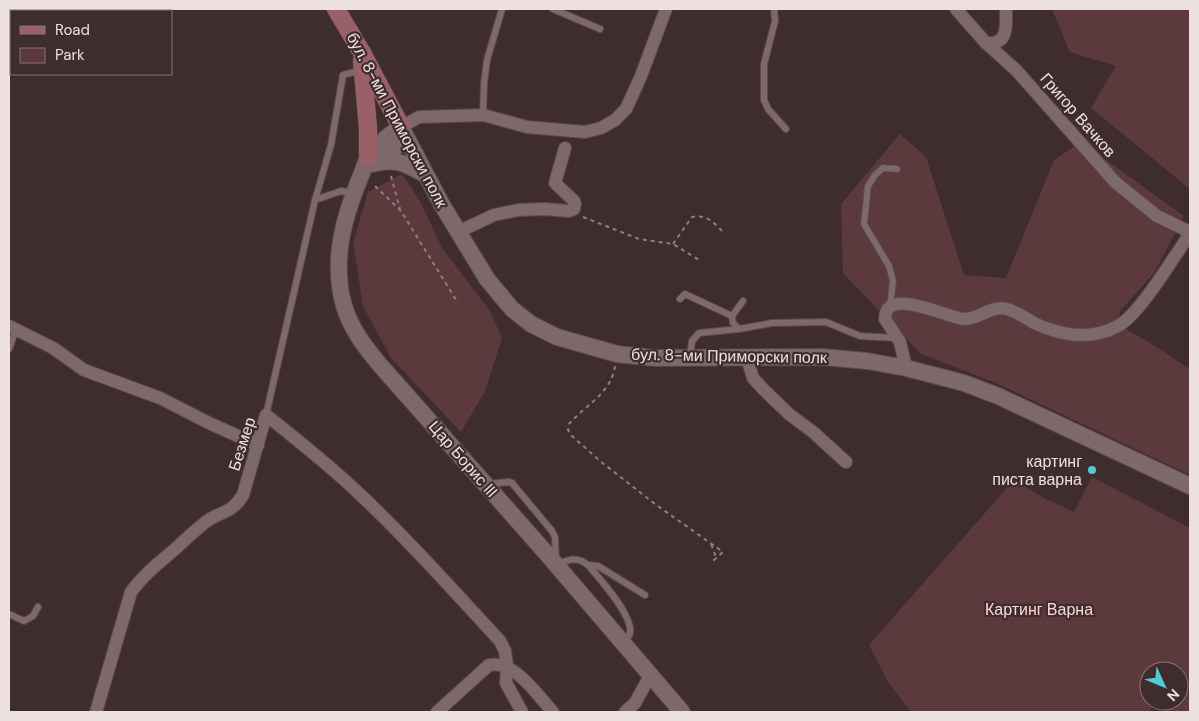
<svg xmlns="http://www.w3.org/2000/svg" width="1199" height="721" font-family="'DM Sans',sans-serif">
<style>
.green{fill:#5b393c}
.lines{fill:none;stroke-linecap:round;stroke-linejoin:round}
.service-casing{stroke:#594a4b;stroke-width:8}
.minor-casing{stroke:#594a4b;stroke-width:14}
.tertiary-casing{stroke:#594a4b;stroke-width:18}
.secondary-casing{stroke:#594a4b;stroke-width:19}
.path{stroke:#8e7e7f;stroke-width:2;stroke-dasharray:4 4;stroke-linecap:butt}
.service{stroke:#7d686a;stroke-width:6}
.minor{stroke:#7d686a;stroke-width:12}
.tertiary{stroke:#7d686a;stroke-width:16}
.secondary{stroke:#996068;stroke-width:18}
.poi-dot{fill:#52cbd7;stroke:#3f2d2e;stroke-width:2}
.labels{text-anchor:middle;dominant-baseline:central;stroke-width:4.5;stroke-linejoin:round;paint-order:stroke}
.street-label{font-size:16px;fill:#ece0e1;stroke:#3f2d2e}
.poi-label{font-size:16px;fill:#ece0e1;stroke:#3f2d2e;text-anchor:end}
.park-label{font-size:16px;fill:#fdd6d8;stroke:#3f2d2e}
</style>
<rect width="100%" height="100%" fill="#3f2d2e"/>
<g class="green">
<polygon points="1052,9 1190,9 1190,189 1091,108 1116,66 1070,52"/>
<polygon points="900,134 926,157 964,275 1006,278 1054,160 1081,142 1184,216 1154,273 1120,311 1119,325 1165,352 1190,370 1190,475 996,383 921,354 843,273 841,204"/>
<polygon points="402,174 420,201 442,248 490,311 502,338 485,391 461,432 391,358 363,306 353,243 368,192"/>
<polygon points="1092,477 1190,528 1190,712 1161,712 1168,701 1179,701 1179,692 1181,690 1179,684 1179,671 1149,671 1149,701 1155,701 1149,712 911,712 888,682 869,645 1014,480 1046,499 1074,512"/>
</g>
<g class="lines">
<g class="service-casing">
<g id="service">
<polyline points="553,9 600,29"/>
<polyline points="774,9 775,21 764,64 764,100 768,109 786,129"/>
<polyline points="483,115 484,84 487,60 502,9"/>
<polyline points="315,200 331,145 343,75 362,70"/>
<polyline points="680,299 685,294 732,316"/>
<polyline points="743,301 732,316 733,323 739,329 772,323 826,322 860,336 896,338"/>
<polyline points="890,306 893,281 889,266 864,224 868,186 875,175 883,168 897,169"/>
<polyline points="9,349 16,330"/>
<polyline points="690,357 692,341 699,333 739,329"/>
<polyline points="266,415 315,200 341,191 353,193"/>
<path d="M489,484l19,-2 4,1 40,48 3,6 1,29c12,-7 21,-10 32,-1 11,13 45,50 42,68 -1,3 -4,7 -6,10"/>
<polyline points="588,565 598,566 645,595"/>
<polyline points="9,614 24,621 33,616 38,607"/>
</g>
</g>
<g class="minor-casing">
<g id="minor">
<polyline points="956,9 986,43 1016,70 1115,182 1157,216 1190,232"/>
<path d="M986,43c23,2 20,-17 20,-34"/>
<polyline points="401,127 419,117 483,115 527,127 585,132 601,128 615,120 626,109 641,76 666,9"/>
<polyline points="458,232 494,215 518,210 545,209 568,211 574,209 575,204 574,201 555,183 565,148"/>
<polyline points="9,326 53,348 84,370 160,398 209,423 258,445"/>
<polyline points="747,358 753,378 764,390 789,414 813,432 846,462"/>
<path d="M906,368l-6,-26 -15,-23c0,-34 62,-1 79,0 16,0 27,-14 43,-10 10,3 19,9 27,14 14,7 33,12 48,12 12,0 25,-3 36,-9 23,-13 56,-70 72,-92"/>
<path d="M96,712l35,-120c12,-17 28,-29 44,-43 10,-9 20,-19 32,-28 15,-10 25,-8 36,-26l23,-80c29,23 58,46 85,71 53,49 101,103 149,155l5,10 2,15 -1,17 16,29"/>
<path d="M437,712l52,-47c26,-5 48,30 64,47"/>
<polyline points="625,712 635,703 650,676"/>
</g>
</g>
<g class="tertiary-casing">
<g id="tertiary">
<polyline points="34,11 42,9"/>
<polyline points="9,19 11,18"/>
<polyline points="373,163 407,139"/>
<path d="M372,164c26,-6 32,-1 54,11"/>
<path d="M682,712l-135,-158 -167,-189c-15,-18 -29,-36 -36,-59 -13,-46 0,-90 18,-133 2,-5 3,-10 6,-15 7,-13 21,-23 33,-31l41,78 45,74 25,30 19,15 26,13 60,17 38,4 168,-1 44,4 39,7 58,15 34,13 192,90"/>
</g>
</g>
<g class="secondary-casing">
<g id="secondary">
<polyline points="336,9 361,51 401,127"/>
<polyline points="362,61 368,128 368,158"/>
</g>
</g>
<g class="path">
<polyline points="391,176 400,209"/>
<polyline points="375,186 401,211 458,303"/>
<polyline points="583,217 639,239 673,244 699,260"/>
<path d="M673,244l19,-27c13,-3 22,5 30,14"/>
<path d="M615,366c-4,28 -30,39 -46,58l-1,6 4,6 28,25 55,43 68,48 -9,8 1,-6 -4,-10"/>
</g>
<use href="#service" class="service"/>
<use href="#minor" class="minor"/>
<use href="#tertiary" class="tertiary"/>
<use href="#secondary" class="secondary"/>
</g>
<circle class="poi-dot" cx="1092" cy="470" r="5"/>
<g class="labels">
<g class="street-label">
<text transform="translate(1078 115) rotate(49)">Григор Вачков</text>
<text transform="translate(397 120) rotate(62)">бул. 8-ми Приморски полк</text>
<text transform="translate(729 356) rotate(1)">бул. 8-ми Приморски полк</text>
<text transform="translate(242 444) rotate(-72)">Безмер</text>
<text transform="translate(463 459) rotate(49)">Цар Борис III</text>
</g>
<g class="poi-label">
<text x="1082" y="461">картинг<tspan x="1082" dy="18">писта варна</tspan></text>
</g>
<g class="park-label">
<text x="1039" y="609">Картинг Варна</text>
</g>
</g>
<rect width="1199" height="721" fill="none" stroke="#ece0e1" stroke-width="20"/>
<rect x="10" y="10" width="162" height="65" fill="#3f2d2e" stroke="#847576"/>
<rect x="20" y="26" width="25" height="8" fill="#996068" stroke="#847576"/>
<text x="55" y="35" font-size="15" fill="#ece0e1">Road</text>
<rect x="20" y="48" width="25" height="15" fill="#5b393c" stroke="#847576"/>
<text x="55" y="60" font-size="15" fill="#ece0e1">Park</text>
<g transform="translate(1164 686) rotate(134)"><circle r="24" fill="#3f2d2e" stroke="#847576"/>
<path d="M0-4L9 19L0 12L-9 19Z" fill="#52cbd7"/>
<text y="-8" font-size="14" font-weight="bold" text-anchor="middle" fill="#ece0e1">N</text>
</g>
</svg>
